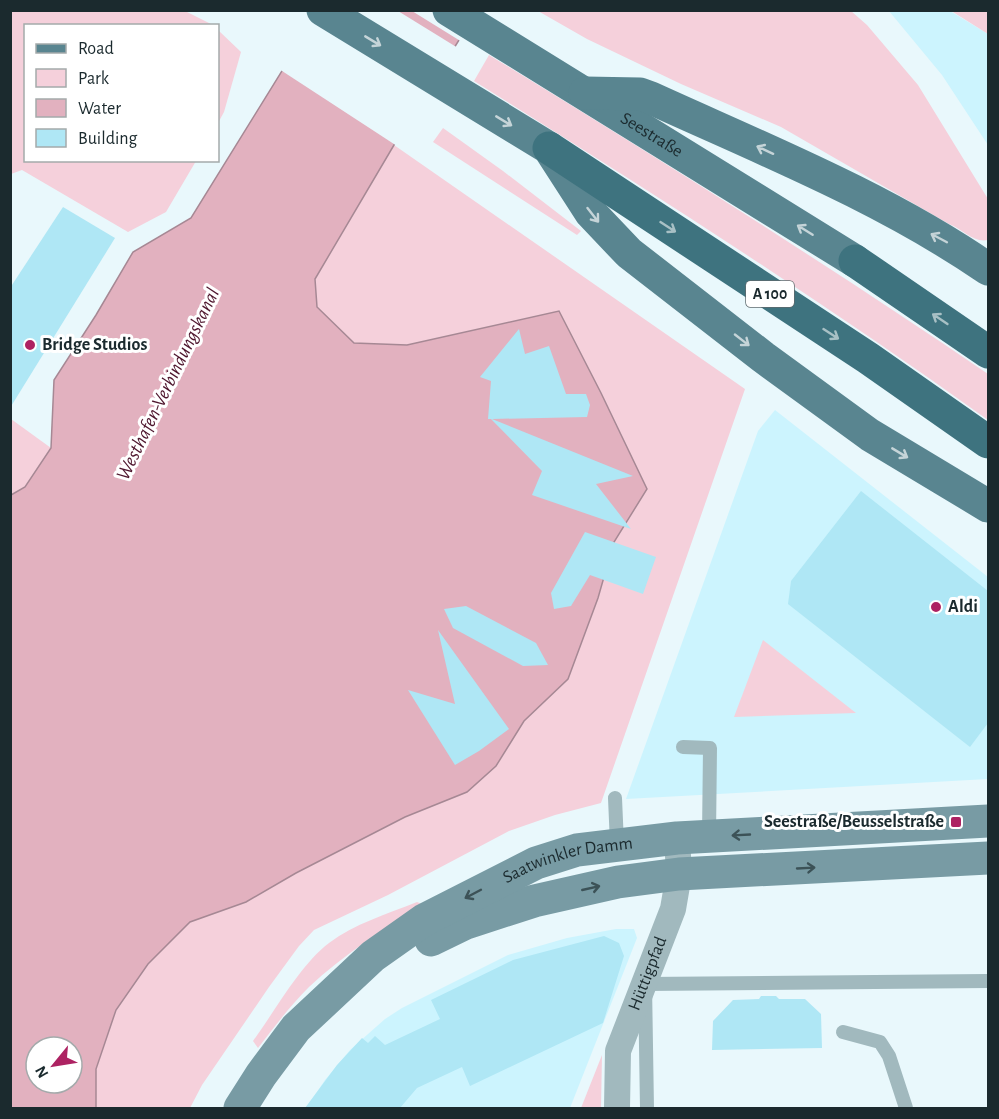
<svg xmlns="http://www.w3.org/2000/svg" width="999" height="1119" font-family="'Alegreya Sans',sans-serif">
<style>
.built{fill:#ccf4fe}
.green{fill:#f5d0db}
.water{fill:#e2b1bf;stroke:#a68894;stroke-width:1.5;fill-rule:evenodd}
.pier{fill:#e9f8fc}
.building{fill:#afe7f5}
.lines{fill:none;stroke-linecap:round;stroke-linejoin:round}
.service{stroke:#a1b9be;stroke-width:14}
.minor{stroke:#a1b9be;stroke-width:26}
.secondary{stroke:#789ba4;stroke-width:33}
.primary{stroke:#598590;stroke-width:33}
.motorway{stroke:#3e737f;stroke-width:33}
.oneway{stroke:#c5d4d8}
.oneway2{stroke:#a8c0c5}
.oneway3{stroke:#3c5257}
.poi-dot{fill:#ad2262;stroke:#fff;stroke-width:2}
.labels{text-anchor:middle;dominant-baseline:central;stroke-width:6;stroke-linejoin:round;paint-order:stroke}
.shield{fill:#fff;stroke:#5f6a6d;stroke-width:1.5}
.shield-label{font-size:16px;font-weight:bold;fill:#1b2a2e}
.street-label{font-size:18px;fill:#1b2a2e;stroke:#fff}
.poi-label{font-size:18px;font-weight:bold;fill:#1b2a2e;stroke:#fff;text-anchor:start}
.water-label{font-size:20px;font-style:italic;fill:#4e152d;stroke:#fff}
</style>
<rect width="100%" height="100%" fill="#e9f8fc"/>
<g class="built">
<polygon points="889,11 950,11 988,34 988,145 942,75"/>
<polygon points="775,410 988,577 988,779 626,799 758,431"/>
<polygon points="616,929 634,929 637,938 570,1108 306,1108 325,1080 350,1050 385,1019 402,1008 508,955 567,938"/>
</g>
<g class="green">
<polygon points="11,10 185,11 213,25 26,26 26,160 196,161 166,212 128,232 22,170 11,174"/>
<path d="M538,11h313l16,14 51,60 70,114v41c-15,3 -25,-11 -39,-16l-168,-97 -100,-43 -94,-45z"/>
<polygon points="950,11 988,11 988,34 953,12"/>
<polygon points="218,30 241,52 224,112 218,123"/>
<path d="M489,55c169,103 336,208 499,319v46c-167,-120 -340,-230 -514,-339z"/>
<polygon points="443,128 503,171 581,231 577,235 433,142"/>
<polygon points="394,145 745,389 601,803 555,815 509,831 388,895 314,930 299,946 269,987 202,1085 190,1108 96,1108 96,1069 116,1010 148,964 190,922 246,902 296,873 405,817 467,792 496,766 524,721 568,679 598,598 614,542 647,489 601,393 559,311 407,345 354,343 317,307 315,279"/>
<polygon points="11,419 51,448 25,487 11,495"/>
<polygon points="763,640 856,713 734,717"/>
<path d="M417,902l5,2c-39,26 -79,51 -113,83 -19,19 -35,40 -51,61l-5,-7c22,-30 47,-76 76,-98 25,-19 58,-29 88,-41z"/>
<polygon points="602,1055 601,1108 581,1108"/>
</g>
<path class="water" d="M319,11h158l-83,134 -79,134 2,28 37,36 53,2 152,-34 42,82 46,96 -33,53 -16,56 -30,81 -44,42 -28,45 -29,26 -62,25 -109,56 -50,29 -56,20 -42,42 -32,46 -20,59v39h-85v-613l14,-8 26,-39 3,-68 42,-65 37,-63 58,-34zM36,1047h36v36h-36z"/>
<g class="pier">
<polygon points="315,10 398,11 458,48 397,146 279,69"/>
<polygon points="480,10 462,42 412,11"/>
</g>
<g class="building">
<polygon points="63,207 115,238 10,408 10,288"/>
<polygon points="519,329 525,354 549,346 566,394 586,394 590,405 587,417 492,419 633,476 596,484 631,529 532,495 542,471 491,419 488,419 491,381 480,377"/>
<polygon points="861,491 988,591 988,723 970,747 788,604 791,581"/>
<polygon points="585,532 656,557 643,594 590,575 571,606 554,609 551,593"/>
<polygon points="466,606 536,643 548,665 523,666 453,628 444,609"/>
<polygon points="438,630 509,729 479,751 455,765 408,690 455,704"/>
<polygon points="604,936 619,943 624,956 603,1023 470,1086 462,1067 417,1088 400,1108 305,1108 337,1065 362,1038 368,1043 375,1036 385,1045 440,1019 431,1000 513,960"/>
<polygon points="761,996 776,996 779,999 805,999 821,1014 822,1048 712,1050 713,1021 733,1000 759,999"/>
</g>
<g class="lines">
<g class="service">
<polyline points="683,747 710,748 709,836"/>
<polyline points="615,798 617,844"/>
<polyline points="843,1032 880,1042 889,1056 906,1108"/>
<polyline points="647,1108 645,984 988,981"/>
</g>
<path class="minor" id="s1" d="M617,1108l1,-57 55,-142 6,-35 -2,-36"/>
<g class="secondary">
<polyline points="431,940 466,923 534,901 618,882 679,874 988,858"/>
<path id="s2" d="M240,1108l21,-33 35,-47 77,-72 51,-36 112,-57 41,-13 100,-12 311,-17"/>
</g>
<g class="primary">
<polyline points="323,10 549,148 591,213 629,253 763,357 870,435 988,506"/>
<path id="s3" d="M449,10l406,251"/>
<path d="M585,93l55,1 11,4c114,52 234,100 337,171"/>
</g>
<g class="motorway">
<polyline points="549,148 868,358 988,442"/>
<polyline points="855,261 988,352"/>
</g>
</g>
<defs><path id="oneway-shaft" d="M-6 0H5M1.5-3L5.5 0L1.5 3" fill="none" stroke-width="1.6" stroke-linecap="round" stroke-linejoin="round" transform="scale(1.5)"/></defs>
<g class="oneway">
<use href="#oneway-shaft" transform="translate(373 41) rotate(31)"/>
<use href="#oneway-shaft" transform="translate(504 121) rotate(31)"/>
<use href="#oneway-shaft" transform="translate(765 150) rotate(-155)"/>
<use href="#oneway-shaft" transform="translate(593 215) rotate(52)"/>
<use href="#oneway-shaft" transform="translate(805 230) rotate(-148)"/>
<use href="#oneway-shaft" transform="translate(939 238) rotate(-152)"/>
<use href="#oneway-shaft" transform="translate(742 340) rotate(38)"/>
<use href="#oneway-shaft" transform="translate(900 453) rotate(31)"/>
</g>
<g class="oneway2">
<use href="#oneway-shaft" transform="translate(668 227) rotate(33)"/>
<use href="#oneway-shaft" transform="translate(940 319) rotate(-146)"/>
<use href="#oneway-shaft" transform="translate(831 334) rotate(33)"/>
</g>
<g class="oneway3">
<use href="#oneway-shaft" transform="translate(741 835) rotate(177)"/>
<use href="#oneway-shaft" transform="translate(806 868) rotate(-3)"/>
<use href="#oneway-shaft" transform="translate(591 888) rotate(-13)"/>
<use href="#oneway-shaft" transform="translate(473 894) rotate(152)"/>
</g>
<g class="poi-dot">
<circle cx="30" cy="345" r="6"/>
<circle cx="936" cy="607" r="6"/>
<rect x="950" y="816" width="12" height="12" rx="3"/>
</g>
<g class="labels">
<rect class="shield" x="746" y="281" width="48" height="26" rx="4.5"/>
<g class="shield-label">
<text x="770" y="294">A 100</text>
</g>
<g class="street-label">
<text stroke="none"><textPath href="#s3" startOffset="238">Seestraße</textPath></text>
<text stroke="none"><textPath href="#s2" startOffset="423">Saatwinkler Damm</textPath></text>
<text stroke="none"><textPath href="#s1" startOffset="140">Hüttigpfad</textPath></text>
</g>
<g class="poi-label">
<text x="42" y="345">Bridge Studios</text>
<text x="948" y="607">Aldi</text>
<text x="944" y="822" text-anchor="end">Seestraße/Beusselstraße</text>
</g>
<g class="water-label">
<text transform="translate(168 384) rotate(-64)">Westhafen-Verbindungskanal</text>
</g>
</g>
<rect width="999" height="1119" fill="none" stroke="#1b2a2e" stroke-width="24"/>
<rect x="24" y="24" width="195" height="138" fill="#ffffff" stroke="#a4aaab" stroke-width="1.5"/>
<rect x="36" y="44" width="30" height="9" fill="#598590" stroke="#a4aaab" stroke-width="1.5"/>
<text x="78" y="54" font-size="18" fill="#1b2a2e">Road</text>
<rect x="36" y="69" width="30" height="18" fill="#f5d0db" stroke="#a4aaab" stroke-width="1.5"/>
<text x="78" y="84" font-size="18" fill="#1b2a2e">Park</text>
<rect x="36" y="99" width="30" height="18" fill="#e2b1bf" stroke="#a4aaab" stroke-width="1.5"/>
<text x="78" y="114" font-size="18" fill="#1b2a2e">Water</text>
<rect x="36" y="129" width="30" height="18" fill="#afe7f5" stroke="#a4aaab" stroke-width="1.5"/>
<text x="78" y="144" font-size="18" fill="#1b2a2e">Building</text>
<g transform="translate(54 1065) rotate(240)"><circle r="28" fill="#ffffff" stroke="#a4aaab" stroke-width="1.5"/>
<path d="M0-4.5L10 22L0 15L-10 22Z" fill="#ad2262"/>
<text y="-9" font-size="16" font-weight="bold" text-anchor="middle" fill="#1b2a2e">N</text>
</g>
</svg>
